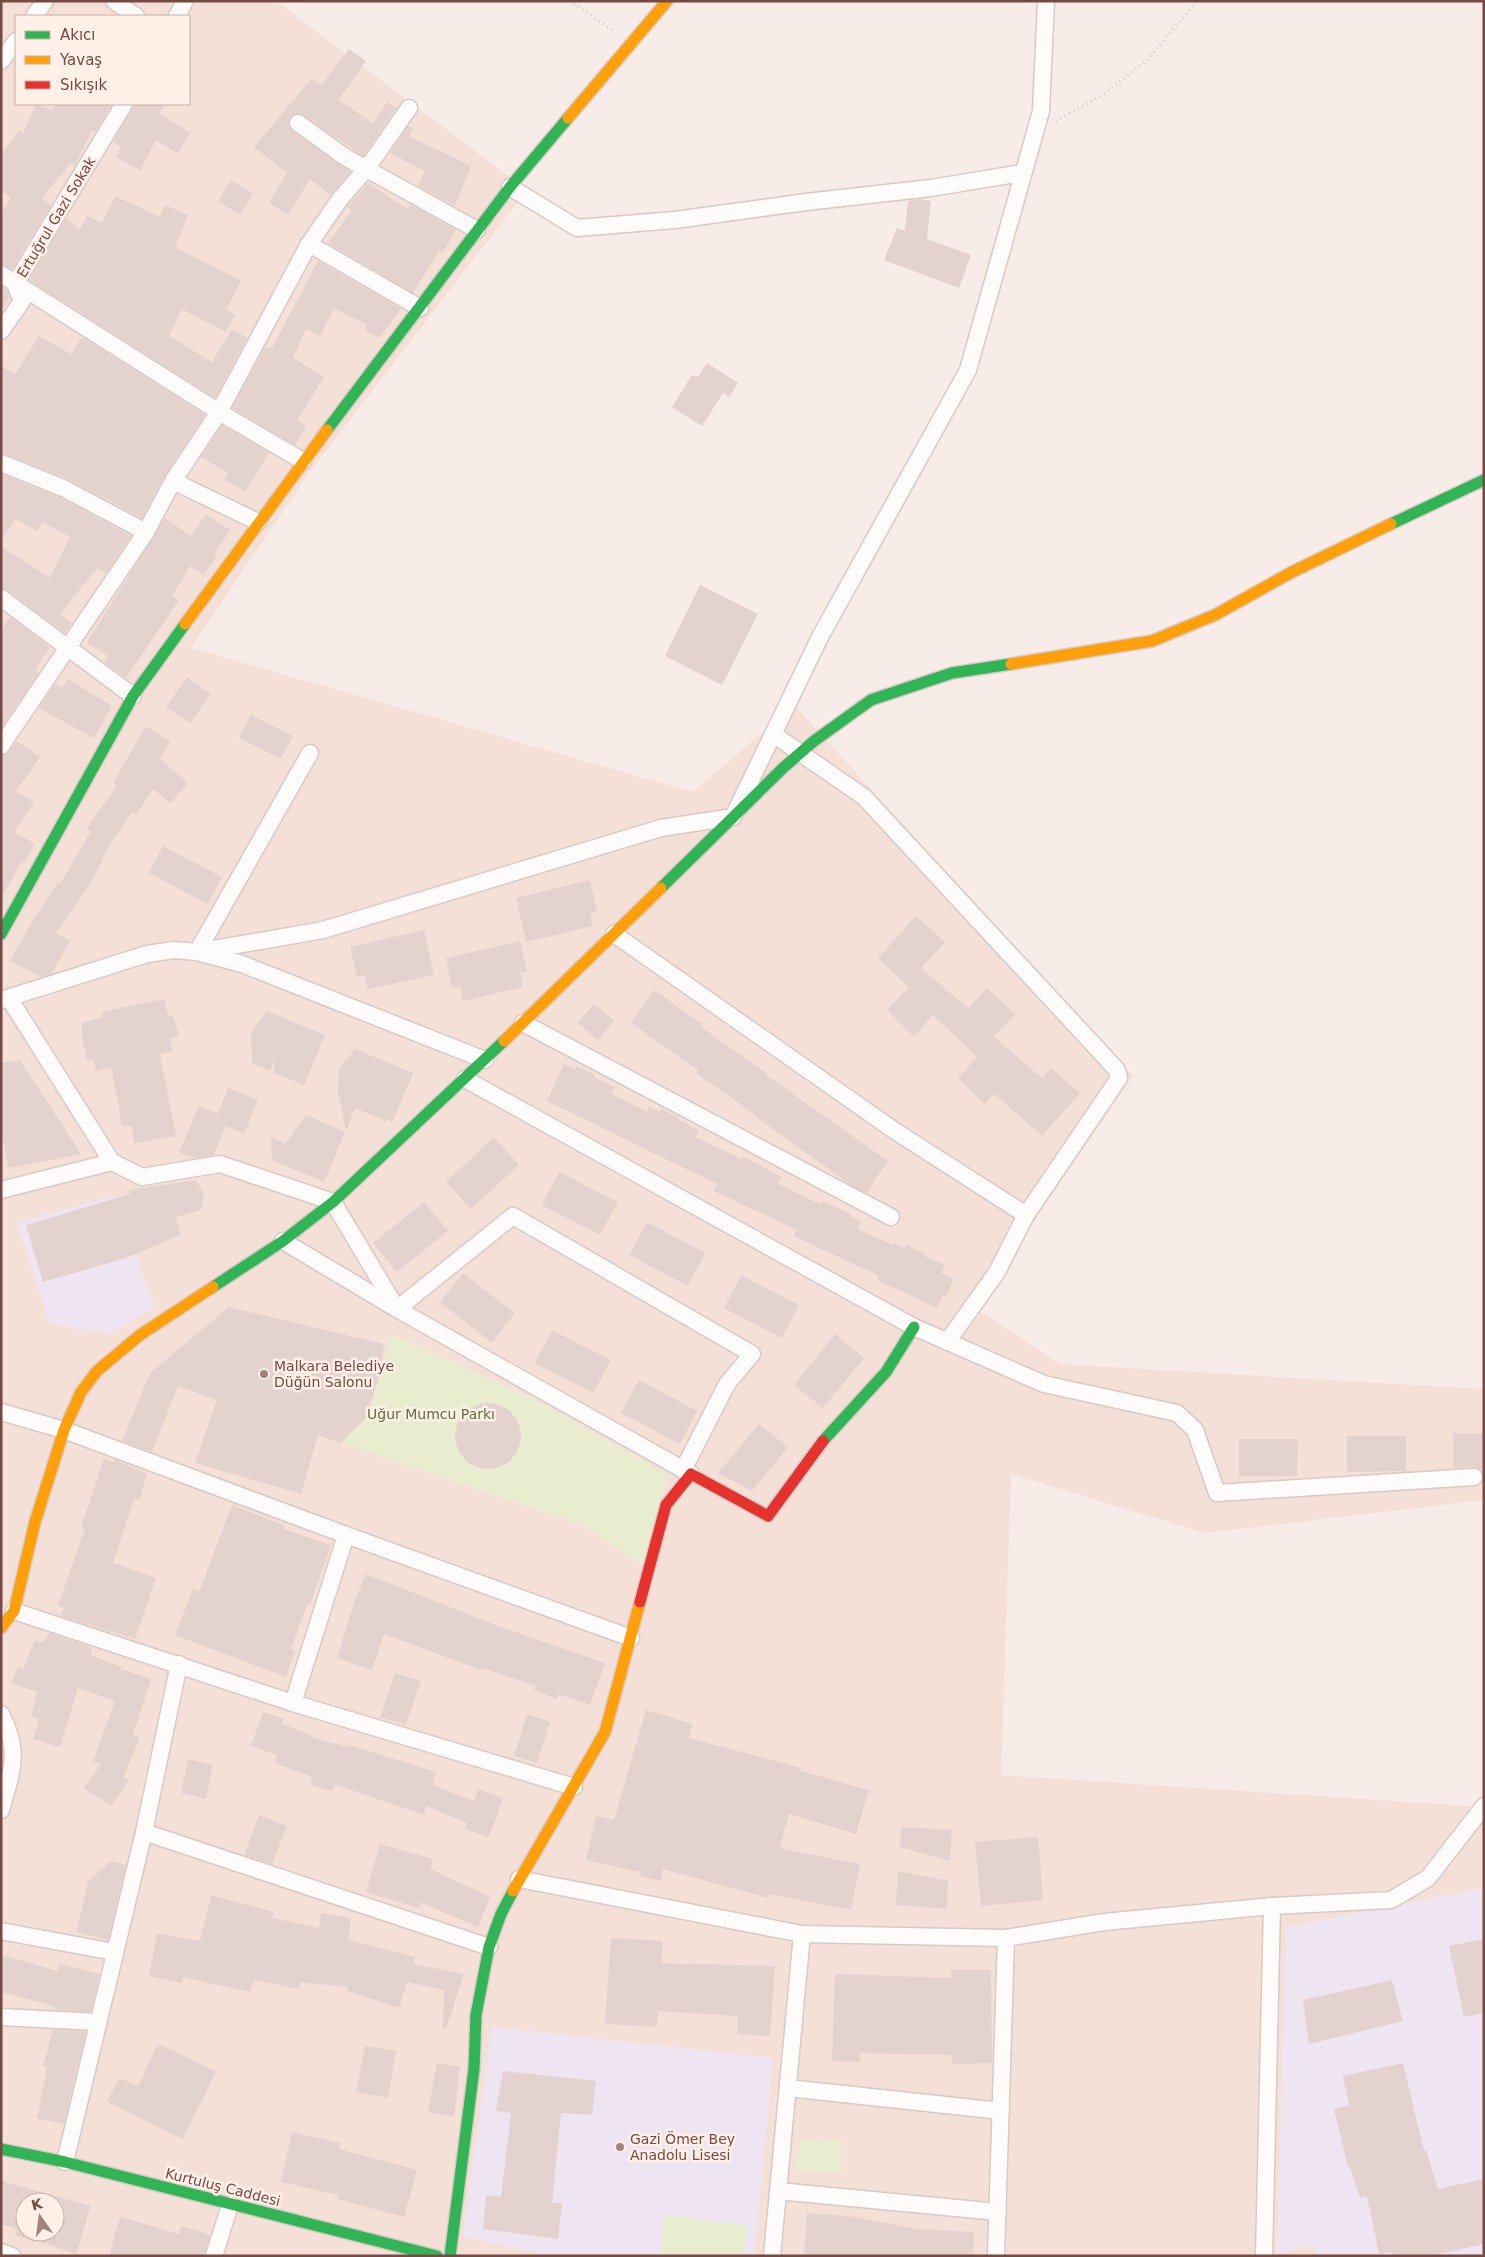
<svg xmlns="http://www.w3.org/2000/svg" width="1485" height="2257" font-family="'DejaVu Sans',sans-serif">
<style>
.residential{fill:#f5e0d8;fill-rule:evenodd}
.education{fill:#efe4f1}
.green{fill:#e9edd0}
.building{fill:#e4d2cf;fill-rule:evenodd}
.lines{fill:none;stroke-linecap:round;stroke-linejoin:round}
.street-casing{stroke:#d9c9c5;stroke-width:19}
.fast-casing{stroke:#dac9c5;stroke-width:14}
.slow-casing{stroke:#dac9c5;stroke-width:14}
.jam-casing{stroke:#dac9c5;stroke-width:14}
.path{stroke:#d9cbc8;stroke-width:3;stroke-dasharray:1 4;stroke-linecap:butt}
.street{stroke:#fefcfb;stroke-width:16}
.fast{stroke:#30b455;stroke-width:11}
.slow{stroke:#ff9f0a;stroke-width:11}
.jam{stroke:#e5322d;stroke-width:11}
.poi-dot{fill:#a4827e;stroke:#fff0e8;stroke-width:2}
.labels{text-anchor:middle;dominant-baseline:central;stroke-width:5;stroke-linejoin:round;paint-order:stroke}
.street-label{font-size:14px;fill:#774945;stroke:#fff0e8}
.poi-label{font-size:14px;fill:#774945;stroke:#fff0e8;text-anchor:start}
.park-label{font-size:14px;fill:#597237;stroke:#fff0e8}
</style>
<rect width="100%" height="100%" fill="#f7ece7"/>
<path class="residential" d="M1,1h275l251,189 -218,283 -118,175 502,144 101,-87 339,371 -158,232 85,56 424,25v111l-280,33 -193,-59 -10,301 483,32v449h-1483zM16,16h173v88h-173zM25,2202h30v30h-30z"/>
<g class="education">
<polygon points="115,1196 154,1307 110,1334 50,1324 17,1222"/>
<polygon points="1484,1888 1484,2256 1316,2256 1313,2245 1277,2254 1286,1927"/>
<polygon points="492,2027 773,2058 754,2256 550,2256 463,2236"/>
</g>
<g class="green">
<polygon points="392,1335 526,1395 668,1474 643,1566 586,1526 343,1443 368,1416"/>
<polygon points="800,2139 841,2141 841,2173 797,2170"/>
<polygon points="665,2215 747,2225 744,2256 660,2256"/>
</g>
<g class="building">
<polygon points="349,49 366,61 338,100 373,123 387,102 396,108 363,156 303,115 299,113 290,117 288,122 292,131 351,172 331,195 310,179 288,215 269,203 287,173 254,147 312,78 321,86"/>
<polygon points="36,104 53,110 56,104 112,104 95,132 92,130 75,165 71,163 42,198 51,205 12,269 1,264 1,214 11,198 1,190 1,155 19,131 23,133"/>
<polygon points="134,104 165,104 159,113 190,133 178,153 156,140 140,170 116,157 121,147 113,142"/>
<polygon points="408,126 413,129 409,136 471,166 455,206 418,186 425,171 390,153"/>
<polygon points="231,180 253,194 240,215 218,201"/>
<polygon points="368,183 408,209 410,204 456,230 444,251 443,253 439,251 413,293 328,243 352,210 347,207"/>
<polygon points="115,196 160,217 165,205 188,215 175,247 241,281 226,310 235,315 226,332 182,309 169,336 212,362 232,329 247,338 215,398 29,280 66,218 80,230 87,216 102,223"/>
<polygon points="920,199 931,201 927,239 971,255 959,288 884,260 897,228 905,231 908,201"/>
<polygon points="318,261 401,309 379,338 365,329 367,325 334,308 320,336 306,329 293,358 324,377 297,420 306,426 295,445 232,408 265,348 272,348"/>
<polygon points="1,286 6,289 10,298 1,310"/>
<polygon points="39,336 71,354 82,337 205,415 165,475 142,518 68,479 1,453 1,366 15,375"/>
<polygon points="707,363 738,383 729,397 723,393 702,426 672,407 692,375 698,377"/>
<polygon points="222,425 269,453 245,492 224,479 228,473 201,457"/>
<polygon points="1,474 59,497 131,536 106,573 97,568 60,614 72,623 65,633 7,590 1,588 1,546 50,578 70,537 42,522 37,531 16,519 1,541"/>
<polygon points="206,514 230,530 214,554 217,556 203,575 190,566 172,596 179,600 126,678 104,662 108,656 87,642 165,518 191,536"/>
<polygon points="700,585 758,614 722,685 665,656"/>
<polygon points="10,617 50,647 35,670 39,673 1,728 1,630"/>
<polygon points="187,677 211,694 190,723 166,707"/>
<polygon points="68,679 112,706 94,738 39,708 55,684 62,688"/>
<polygon points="251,715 293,736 281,759 239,738"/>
<polygon points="146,726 170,741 160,759 188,783 171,803 153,789 136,815 132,812 102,857 104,858 90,884 56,933 70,941 52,973 41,977 10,961 33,920 58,883 60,884 91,831 87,828 117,785 113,783"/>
<polygon points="17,741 40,757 16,791 34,802 14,832 35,844 25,862 22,861 1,899 1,756 9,752"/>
<polygon points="163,846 222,877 208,904 149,873"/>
<polygon points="590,880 597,911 590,913 593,926 526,942 516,898"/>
<polygon points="916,916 945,942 921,968 968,1008 987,988 1015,1014 994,1037 1042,1078 1051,1068 1080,1093 1042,1136 994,1094 985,1104 958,1078 977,1057 933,1015 914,1037 887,1010 909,987 878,958"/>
<polygon points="424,930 434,975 368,989 364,975 357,977 350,947"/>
<polygon points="520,941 527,972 520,973 523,987 463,1001 460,987 452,988 446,958"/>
<polygon points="654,990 702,1024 700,1026 767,1074 766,1075 888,1161 866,1193 851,1185 756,1117 757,1116 696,1073 698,1070 631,1023"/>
<polygon points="164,999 168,1016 173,1015 179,1036 170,1039 173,1051 160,1054 176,1136 134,1143 132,1126 122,1125 111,1067 96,1071 93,1059 87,1060 82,1038 82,1023 103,1017 101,1012"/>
<polygon points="594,1004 614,1021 598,1040 578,1023"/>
<polygon points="267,1011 325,1035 304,1085 274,1073 275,1058 270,1071 252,1063 251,1032"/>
<polygon points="355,1049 413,1073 392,1123 388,1119 386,1121 355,1108 346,1131 338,1092 339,1070"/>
<polygon points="20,1060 81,1154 9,1168 1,1129 1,1063"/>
<polygon points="564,1064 575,1069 576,1066 595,1075 594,1077 615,1087 611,1094 647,1112 649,1107 660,1112 661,1109 680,1118 679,1120 699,1130 696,1137 741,1159 743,1156 781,1177 778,1184 811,1200 821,1204 823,1201 851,1214 850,1216 861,1222 858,1229 893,1245 895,1243 905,1248 906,1245 925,1253 924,1256 945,1265 941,1273 954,1279 946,1297 943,1295 937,1308 877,1280 879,1276 794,1236 796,1230 714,1191 717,1184 547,1101"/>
<polygon points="228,1088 258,1100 244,1134 225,1126 214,1155 194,1158 179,1152 199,1106 218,1114"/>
<polygon points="306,1115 345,1132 324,1182 272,1160 271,1136 285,1144"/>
<polygon points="494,1137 519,1165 471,1209 446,1182"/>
<polygon points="559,1172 618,1202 600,1235 542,1205"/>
<polygon points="195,1180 204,1193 201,1210 176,1217 181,1235 126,1258 43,1282 26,1225 130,1194 128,1190"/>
<polygon points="424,1202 448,1231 397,1272 373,1243"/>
<polygon points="647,1222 705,1253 688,1286 629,1255"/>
<polygon points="463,1273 515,1313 492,1343 440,1302"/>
<polygon points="741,1275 799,1305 782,1338 724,1308"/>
<polygon points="229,1307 384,1344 380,1373 366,1418 340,1443 318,1435 301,1494 195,1463 217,1400 178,1386 152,1452 122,1441 150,1373"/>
<polygon points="552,1330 611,1360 593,1393 535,1363"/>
<polygon points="835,1334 864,1358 823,1408 794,1385"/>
<polygon points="639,1380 697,1411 680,1444 621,1413"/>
<circle cx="488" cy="1436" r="33"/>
<polygon points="759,1424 788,1447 752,1491 718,1473"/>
<polygon points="1453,1433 1484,1434 1484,1470 1474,1467 1453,1468"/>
<polygon points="1347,1436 1406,1436 1406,1471 1347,1472"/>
<polygon points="1239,1439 1298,1439 1297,1476 1239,1476"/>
<polygon points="104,1459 114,1462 115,1460 147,1474 139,1500 134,1499 113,1563 156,1578 135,1639 60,1616 65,1608 58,1605 85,1529 81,1527"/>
<polygon points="232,1505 285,1526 284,1529 331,1545 310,1605 307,1604 291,1649 295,1651 286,1677 175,1635 193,1589 199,1592"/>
<polygon points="366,1574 498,1626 605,1663 590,1705 558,1694 557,1699 534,1690 536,1686 482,1668 481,1670 384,1634 372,1670 337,1658 354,1602"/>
<polygon points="49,1633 93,1648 90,1655 122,1667 121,1669 151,1679 133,1735 140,1737 123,1778 129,1780 111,1806 84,1788 101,1764 93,1761 115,1701 78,1688 60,1747 33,1739 39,1719 31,1717 37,1692 11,1683 18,1667 23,1669 35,1640 42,1643"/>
<polygon points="395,1673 421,1681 406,1725 380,1717"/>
<polygon points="646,1710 693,1724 689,1738 801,1768 801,1771 869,1790 856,1834 789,1814 780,1846 782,1849 860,1864 851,1910 769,1894 768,1898 663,1869 661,1881 639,1876 640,1872 586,1860 596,1816 614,1820"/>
<polygon points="263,1712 284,1719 282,1724 311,1735 310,1737 348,1747 349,1745 436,1772 433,1785 474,1801 478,1789 503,1798 489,1837 465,1829 467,1823 426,1806 424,1815 334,1784 332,1791 310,1785 312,1777 274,1763 277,1755 251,1746"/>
<polygon points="527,1714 550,1722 537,1763 514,1756"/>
<polygon points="188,1759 213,1765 206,1799 181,1793"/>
<polygon points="259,1815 287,1826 272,1864 244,1855"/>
<polygon points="901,1827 952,1830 950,1861 900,1847"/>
<polygon points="1038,1837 1043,1900 981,1906 975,1842"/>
<polygon points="380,1844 433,1859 430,1869 490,1897 478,1927 420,1902 419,1908 366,1892"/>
<polygon points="111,1861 126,1865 108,1940 76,1932 88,1882"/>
<polygon points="898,1871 948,1881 947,1909 896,1905"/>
<polygon points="211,1895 274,1912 272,1918 319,1928 321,1913 351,1918 348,1940 415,1957 413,1964 464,1974 446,2029 443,2028 444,1990 407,1982 399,2008 347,1991 348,1987 300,1982 299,1989 254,1980 250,1992 183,1977 182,1983 149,1976 157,1933 200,1941"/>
<polygon points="611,1938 663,1941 661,1963 775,1966 770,2036 737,2034 738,2016 658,2011 657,2027 605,2024"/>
<polygon points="1484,1939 1484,2013 1464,2017 1449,1946"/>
<polygon points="1,1955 58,1971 60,1964 100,1974 91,2012 58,2010 50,2005 1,1992"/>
<polygon points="951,1970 991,1970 992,2063 952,2064 952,2055 860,2053 860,2062 832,2061 835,1974 951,1978"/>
<polygon points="1392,1980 1403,2021 1309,2044 1303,2000"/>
<polygon points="53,2030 86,2031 64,2124 37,2118 47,2067 43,2066"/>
<polygon points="158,2044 216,2071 183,2139 107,2102 119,2078 138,2086"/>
<polygon points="365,2046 396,2051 388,2098 356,2092"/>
<polygon points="437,2063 460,2067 454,2117 428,2112"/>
<polygon points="1403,2063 1424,2151 1426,2150 1438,2189 1484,2179 1484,2244 1431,2256 1393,2256 1392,2252 1379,2254 1367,2196 1360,2198 1350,2167 1348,2167 1334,2109 1349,2105 1343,2076"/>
<polygon points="503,2071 596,2081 592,2115 561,2113 552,2203 562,2203 558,2239 483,2229 486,2195 501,2197 511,2113 496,2111"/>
<polygon points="292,2132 340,2143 339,2149 417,2170 404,2217 337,2199 339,2195 281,2182"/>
<path d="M1,2181l90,25 -15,48 -28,-10 -32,-8 1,-7 -16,-5zM25,2202h30v30h-30z"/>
<polygon points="807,2213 849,2216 916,2229 974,2232 973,2256 804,2256"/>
<polygon points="120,2217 179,2234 181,2226 205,2233 210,2236 204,2256 109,2256"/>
</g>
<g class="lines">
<g class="street-casing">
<g id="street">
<polyline points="114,1 136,16"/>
<polyline points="34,16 45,1"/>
<polyline points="177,16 185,1"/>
<polyline points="1,61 16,41"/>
<polyline points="298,123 345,157 477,230"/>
<polyline points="510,187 577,228 675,220 806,202 931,188 1022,173"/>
<polyline points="309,244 420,308"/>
<polyline points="1,274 219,412 303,461"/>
<polyline points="1,331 22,301 15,284 124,104"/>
<polyline points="1,463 63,488 146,532"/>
<polyline points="173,481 258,522"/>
<polyline points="1,598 133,696"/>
<polyline points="773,734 864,797 1117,1070 1119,1078 1026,1215 997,1272 947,1342"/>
<polyline points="1,746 146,532 173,481 219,412 309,244 340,199 367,168 409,108"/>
<polyline points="614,934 895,1131 1026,1215"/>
<polyline points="197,952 323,930 661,828 733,817 820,637 968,370 1041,111 1046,1"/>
<polyline points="197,952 310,753"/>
<polyline points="9,998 112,1162 142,1177 220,1164 333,1202 397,1309 691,1474"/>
<polyline points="1,1000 147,954 174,950 197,952 242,964 485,1060"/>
<polyline points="523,1023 891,1217"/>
<polyline points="465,1079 914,1327 1044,1384 1177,1413 1195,1430 1217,1493 1474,1477"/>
<polyline points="1,1190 112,1162"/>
<polyline points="283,1241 397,1309 513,1216 752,1354 727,1384 683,1470"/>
<polyline points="1,1412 64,1430 346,1535 293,1703"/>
<polyline points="346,1535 631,1638"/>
<polyline points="14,1611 293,1703 574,1787"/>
<path d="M1,1714c20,39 11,56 0,96"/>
<polyline points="144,1832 489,1947"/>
<polyline points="519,1879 802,1934 1006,1938 1104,1922 1272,1906 1391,1900 1428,1878 1484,1806"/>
<polyline points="1,1931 114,1952"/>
<polyline points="1,2017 98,2022"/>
<polyline points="788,2088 1001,2111"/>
<polyline points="65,2162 144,1832 179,1664"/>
<polyline points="778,2191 998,2212"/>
<polyline points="1,2252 12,2256"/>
<polyline points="214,2256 230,2205"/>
<polyline points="772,2256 802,1934"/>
<polyline points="996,2256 1006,1938"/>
<polyline points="1264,2256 1272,1906"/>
</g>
</g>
<g class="fast-casing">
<g id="fast">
<polyline points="327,430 510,187 568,118"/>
<polyline points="1391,524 1484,480"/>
<polyline points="661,888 783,768 814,741 871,700 952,673 1011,664"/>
<polyline points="1,934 133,696 185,624"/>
<polyline points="213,1287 283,1241 333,1202 504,1041"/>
<polyline points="823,1441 886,1372 914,1327"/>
<polyline points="1,2149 65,2162 437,2256"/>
<polyline points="450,2256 474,2069 476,2015 489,1947 501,1914 513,1891"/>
</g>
</g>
<g class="slow-casing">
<g id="slow">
<polyline points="568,118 667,1"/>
<polyline points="185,624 327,430"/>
<polyline points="1011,664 1152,641 1215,615 1292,572 1391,524"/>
<polyline points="504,1041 661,888"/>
<polyline points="1,1628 14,1611 35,1522 64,1430 81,1392 97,1371 140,1335 213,1287"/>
<polyline points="513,1891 605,1732 640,1602"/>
</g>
</g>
<g class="jam-casing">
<polyline id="jam" points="640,1602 666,1505 691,1474 768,1516 823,1441"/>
</g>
<g class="path">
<polyline points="570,1 614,31"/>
<polyline points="1056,121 1104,94 1148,59 1197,1"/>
</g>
<use href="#street" class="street"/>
<use href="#fast" class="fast"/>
<use href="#slow" class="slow"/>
<use href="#jam" class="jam"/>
</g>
<g class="poi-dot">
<circle cx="264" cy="1374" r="5"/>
<circle cx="620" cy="2147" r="5"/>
</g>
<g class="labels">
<g class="street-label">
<text transform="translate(56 217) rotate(-59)">Ertuğrul Gazi Sokak</text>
<text transform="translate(223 2187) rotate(14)">Kurtuluş Caddesi</text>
</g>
<g class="poi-label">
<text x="274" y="1366">Malkara Belediye<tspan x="274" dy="16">Düğün Salonu</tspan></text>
<text x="630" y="2139">Gazi Ömer Bey<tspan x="630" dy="16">Anadolu Lisesi</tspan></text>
</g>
<g class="park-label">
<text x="431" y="1414">Uğur Mumcu Parkı</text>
</g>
</g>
<rect width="1485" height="2257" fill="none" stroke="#774945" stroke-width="5"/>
<rect x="15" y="15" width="175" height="90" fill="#fff0e8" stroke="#c9ada7"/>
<rect x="25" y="31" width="25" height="8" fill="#30b455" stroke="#c9ada7"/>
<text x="60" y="40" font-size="15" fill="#774945">Akıcı</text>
<rect x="25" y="56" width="25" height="8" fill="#ff9f0a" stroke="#c9ada7"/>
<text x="60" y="65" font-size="15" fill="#774945">Yavaş</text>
<rect x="25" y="81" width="25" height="8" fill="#e5322d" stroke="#c9ada7"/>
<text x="60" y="90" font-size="15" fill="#774945">Sıkışık</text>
<g transform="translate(40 2217) rotate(346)"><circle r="24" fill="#fff0e8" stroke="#c9ada7"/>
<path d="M0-4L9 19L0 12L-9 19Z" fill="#a4827e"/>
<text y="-8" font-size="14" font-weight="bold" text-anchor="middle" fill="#774945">K</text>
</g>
</svg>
